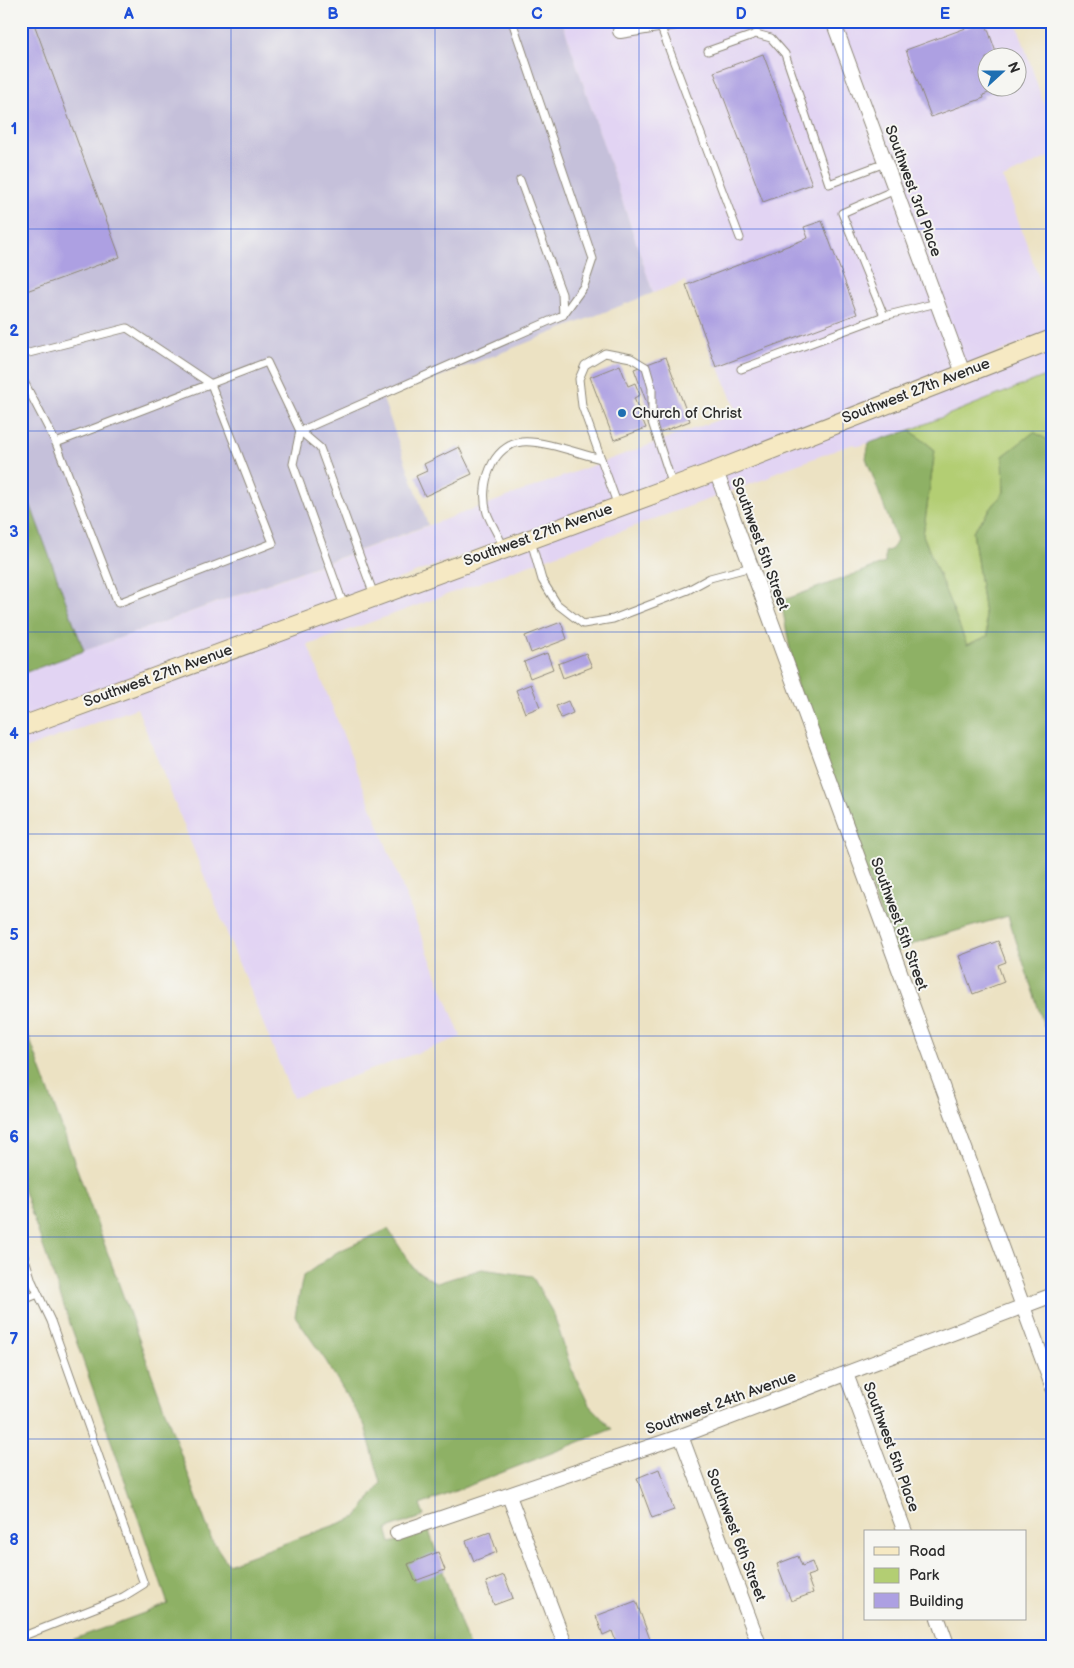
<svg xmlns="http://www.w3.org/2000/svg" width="1074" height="1668" font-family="'Balsamiq Sans',sans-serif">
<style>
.built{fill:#e2d4f3;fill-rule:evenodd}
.industrial{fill:#c5c0da}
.green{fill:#b3ce73;stroke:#6f7c4f}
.forest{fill:#8eb165;stroke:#5c6e48}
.building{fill:#ada0e2}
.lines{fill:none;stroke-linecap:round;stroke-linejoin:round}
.service-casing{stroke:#8c8677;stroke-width:9}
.minor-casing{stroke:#8c8677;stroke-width:16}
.secondary-casing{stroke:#8c8677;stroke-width:21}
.service{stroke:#fff;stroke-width:7}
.minor{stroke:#fff;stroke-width:14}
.secondary{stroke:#f6e9c3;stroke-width:19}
.grid{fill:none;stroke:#1d4ed8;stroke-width:1;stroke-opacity:0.55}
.poi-dot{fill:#1f6fb2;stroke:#f6f6f2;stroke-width:2}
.labels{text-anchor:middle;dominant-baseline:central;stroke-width:4;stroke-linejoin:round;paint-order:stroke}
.street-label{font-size:15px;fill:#2b2b2b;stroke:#f6f6f2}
.poi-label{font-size:15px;fill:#2b2b2b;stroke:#f6f6f2;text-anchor:start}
.neatline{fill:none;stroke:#1d4ed8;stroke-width:2}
.grid-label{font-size:16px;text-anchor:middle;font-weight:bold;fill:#1d4ed8}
</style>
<rect width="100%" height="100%" fill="#f6f6f2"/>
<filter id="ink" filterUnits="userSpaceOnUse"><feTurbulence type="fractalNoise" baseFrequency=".02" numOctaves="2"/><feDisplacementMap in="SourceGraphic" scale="10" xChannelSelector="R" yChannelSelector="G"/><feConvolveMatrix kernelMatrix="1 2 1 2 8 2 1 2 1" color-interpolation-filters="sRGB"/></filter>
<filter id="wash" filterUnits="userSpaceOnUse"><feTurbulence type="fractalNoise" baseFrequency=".0096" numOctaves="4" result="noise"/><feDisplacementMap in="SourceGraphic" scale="20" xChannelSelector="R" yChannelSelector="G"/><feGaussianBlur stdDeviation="1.12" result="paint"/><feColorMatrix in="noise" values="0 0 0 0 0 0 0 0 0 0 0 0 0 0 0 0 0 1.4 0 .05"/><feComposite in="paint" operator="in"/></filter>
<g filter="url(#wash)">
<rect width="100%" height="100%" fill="#ece2c3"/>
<g class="built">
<path d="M562,21h454l37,110v24l-50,23 41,114 9,-2v41l-340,132 -692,255v-44l716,-261 -52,-132 -32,12zM986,58h30v30h-30z"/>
<polygon points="1053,347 1053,373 910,430 859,446 853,444 771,474 770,477 308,645 461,1037 293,1098 137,708 21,750 21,734"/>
</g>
<polygon class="industrial" points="21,21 562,21 653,293 383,399 428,525 84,651 29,501 21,474"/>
<polygon class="green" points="1053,373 1053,443 1034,433 1003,456 1004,492 973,531 988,636 966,645 923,535 935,450 910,430"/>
<g class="forest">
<polygon points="910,430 935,450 923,535 967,645 988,636 973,531 1004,492 1003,456 1034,432 1053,443 1053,1053 1008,916 918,942 895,953 797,687 781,601 885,563 885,552 892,549 897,541 866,458 869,443"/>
<polygon points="29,501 84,651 21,674 21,504"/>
<polygon points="21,1015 212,1540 228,1564 357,1517 381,1483 365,1426 326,1361 295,1316 303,1276 337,1252 388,1229 414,1269 437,1283 482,1269 532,1276 554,1315 571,1368 589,1405 612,1429 420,1505 424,1516 387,1529 391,1543 429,1531 469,1647 53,1647 168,1604 21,1183"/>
</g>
<g id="blocks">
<g class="building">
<polygon points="21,21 33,21 120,257 21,293"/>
<polygon points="985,21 998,58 986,58 986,88 1003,88 983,95 984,98 931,117 906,50"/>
<polygon points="763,54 812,184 763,202 714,72"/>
<polygon points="822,221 857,314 716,367 686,285 808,238 804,227"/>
<polygon points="666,357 690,421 658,433 634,369"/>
<polygon points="620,365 628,386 635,383 640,395 634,398 646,428 614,440 590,377"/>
<polygon points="459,447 472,474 425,496 416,476 427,471 424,464"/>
<polygon points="561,622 567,639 531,653 525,636"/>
<polygon points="547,653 553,669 530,678 524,662"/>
<polygon points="586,653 592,667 563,678 558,664"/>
<polygon points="531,684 540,707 525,713 516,690"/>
<polygon points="568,701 573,713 561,718 556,706"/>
<polygon points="998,941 1006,962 998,965 1004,982 973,994 959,956"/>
<polygon points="659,1469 674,1510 652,1518 637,1478"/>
<polygon points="490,1532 497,1552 474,1561 466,1541"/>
<polygon points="438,1552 445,1570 415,1581 408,1564"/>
<polygon points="798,1556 802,1566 812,1562 816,1573 807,1576 813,1593 791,1601 777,1564"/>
<polygon points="504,1575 513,1598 494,1605 486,1582"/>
<polygon points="636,1601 651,1642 638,1647 618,1647 612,1631 603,1635 596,1616"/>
</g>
</g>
</g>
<g filter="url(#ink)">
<use href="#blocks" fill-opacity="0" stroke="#8c8677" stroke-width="1"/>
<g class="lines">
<g class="service-casing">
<g id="service">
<polyline points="660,25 740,238"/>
<polyline points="708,51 756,34 771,38 785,54 829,184 885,163"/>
<polyline points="520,180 562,294 563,315"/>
<polyline points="895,190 842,213 884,316 937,303"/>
<polyline points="21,355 127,328 211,384 273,543 118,603 56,443"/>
<polyline points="741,369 884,316"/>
<polyline points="21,376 56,443 267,362 300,431 320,448 374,595"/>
<polyline points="300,431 563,315 584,286 593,259 512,21"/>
<polyline points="300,431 293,464 344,606"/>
<polyline points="618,506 582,406 579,379 585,365 605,353 631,358 646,367 652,388 652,422 673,486"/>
<polyline points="531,541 542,580 557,604 583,624 613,619 688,590 710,578 751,567"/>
<path d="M504,548c-5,-12 -13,-24 -17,-35 -8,-26 4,-68 35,-71 20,-2 58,12 79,17"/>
<polyline points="21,1246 32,1281 51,1321 144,1584 123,1597 21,1637"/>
<polyline points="21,1301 38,1294"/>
</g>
</g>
<g class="minor-casing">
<g id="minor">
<polyline points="833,21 963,373"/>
<polyline points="620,31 682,21"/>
<polyline points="716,471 1053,1388"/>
<polyline points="846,1374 905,1532"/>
<polyline points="681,1436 760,1647"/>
<polyline points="509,1496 566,1647"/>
<polyline points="397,1533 681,1436 1053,1295"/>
<polyline points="938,1619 948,1647"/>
</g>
</g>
<g class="secondary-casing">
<polyline id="secondary" points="21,727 716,471 1053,339"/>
</g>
<use href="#service" class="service"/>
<use href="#minor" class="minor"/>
<use href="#secondary" class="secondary"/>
</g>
</g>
<path class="grid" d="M231,21v1626M435,21v1626M639,21v1626M843,21v1626M21,229h1032M21,431h1032M21,632h1032M21,834h1032M21,1036h1032M21,1237h1032M21,1439h1032"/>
<circle class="poi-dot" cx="622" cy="413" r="5"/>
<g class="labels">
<g class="street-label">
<text transform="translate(913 191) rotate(70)">Southwest 3rd Place</text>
<text transform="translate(916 391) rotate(-21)">Southwest 27th Avenue</text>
<text transform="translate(538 535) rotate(-20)">Southwest 27th Avenue</text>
<text transform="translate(760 544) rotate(70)">Southwest 5th Street</text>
<text transform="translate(158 676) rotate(-20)">Southwest 27th Avenue</text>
<text transform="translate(899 924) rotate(70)">Southwest 5th Street</text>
<text transform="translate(721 1403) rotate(-20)">Southwest 24th Avenue</text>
<text transform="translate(891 1447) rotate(70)">Southwest 5th Place</text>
<text transform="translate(736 1535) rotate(69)">Southwest 6th Street</text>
</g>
<g class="poi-label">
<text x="632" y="413">Church of Christ</text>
</g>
</g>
<rect width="1074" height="1668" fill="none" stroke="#f6f6f2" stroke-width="55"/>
<rect x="864" y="1530" width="162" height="90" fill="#f6f6f2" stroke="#a5a5a2"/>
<rect x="874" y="1547" width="25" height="8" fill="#f6e9c3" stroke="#a5a5a2"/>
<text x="909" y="1556" font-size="15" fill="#2b2b2b">Road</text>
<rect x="874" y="1568" width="25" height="15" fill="#b3ce73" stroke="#a5a5a2"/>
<text x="909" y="1580" font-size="15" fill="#2b2b2b">Park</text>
<rect x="874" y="1593" width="25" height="15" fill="#ada0e2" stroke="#a5a5a2"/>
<text x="909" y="1606" font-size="15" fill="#2b2b2b">Building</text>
<g transform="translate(1002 72) rotate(69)"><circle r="24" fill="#f6f6f2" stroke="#a5a5a2"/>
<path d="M0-4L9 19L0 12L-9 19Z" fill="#1f6fb2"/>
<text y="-8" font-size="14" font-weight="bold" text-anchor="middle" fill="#2b2b2b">N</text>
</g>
<rect x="28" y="28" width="1018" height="1612" class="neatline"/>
<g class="grid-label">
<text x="129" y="19">A</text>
<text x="333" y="19">B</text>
<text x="537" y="19">C</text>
<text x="741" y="19">D</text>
<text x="945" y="19">E</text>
<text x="14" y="134">1</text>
<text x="14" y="336">2</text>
<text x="14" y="537">3</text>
<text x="14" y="739">4</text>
<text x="14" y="940">5</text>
<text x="14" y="1142">6</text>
<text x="14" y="1344">7</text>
<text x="14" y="1545">8</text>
</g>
</svg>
